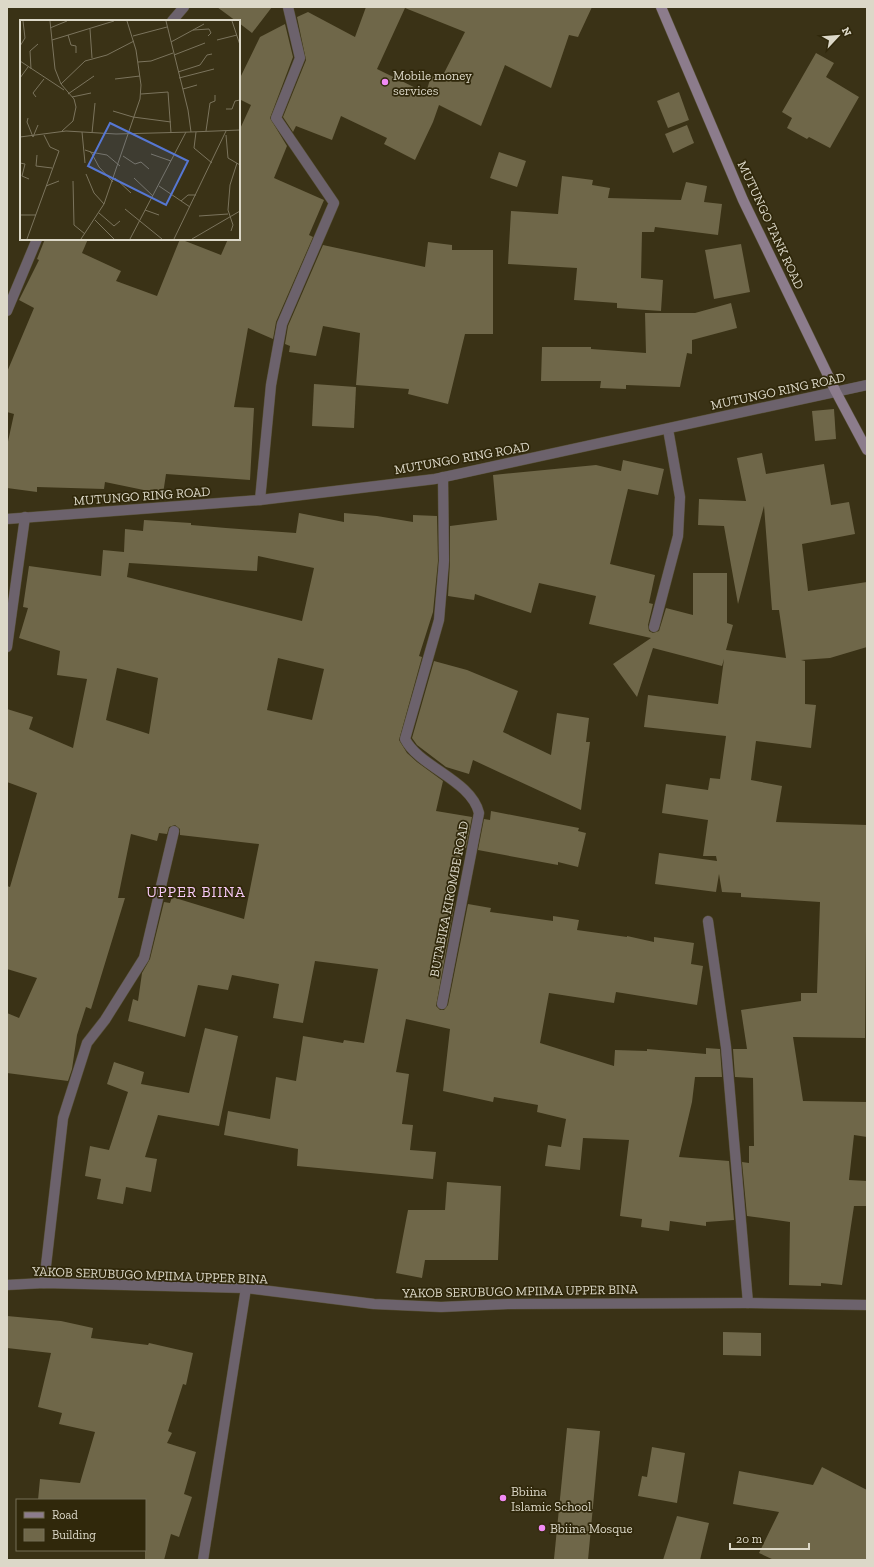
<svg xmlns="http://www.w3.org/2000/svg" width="874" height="1567" font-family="'Zilla Slab',serif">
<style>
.building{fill:#6f6749;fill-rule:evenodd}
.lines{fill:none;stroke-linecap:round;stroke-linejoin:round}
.lane-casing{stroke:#575036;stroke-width:11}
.street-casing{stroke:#575036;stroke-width:11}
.secondary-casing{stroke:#575036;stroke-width:11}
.lane{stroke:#6c626c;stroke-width:10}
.street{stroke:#6c626c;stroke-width:10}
.secondary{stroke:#8c7c8c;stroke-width:10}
.poi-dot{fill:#f18af4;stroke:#30280b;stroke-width:1.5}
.labels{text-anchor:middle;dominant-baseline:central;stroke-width:3.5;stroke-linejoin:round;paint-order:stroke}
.poi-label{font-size:13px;fill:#dcd8c8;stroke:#30280b;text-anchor:start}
.street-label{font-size:13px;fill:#dcd8c8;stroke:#30280b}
.quarter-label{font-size:15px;letter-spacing:1px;fill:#f9cbf9;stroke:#30280b}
.inset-road{fill:none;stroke:#7b745d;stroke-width:1}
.view{fill:#5677d3;fill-opacity:0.15;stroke:#5677d3;stroke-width:2}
.inset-edge{fill:none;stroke:#dcd8c8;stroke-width:2}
</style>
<rect width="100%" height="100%" fill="#3a3216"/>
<g class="building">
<polygon points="217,7 272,7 252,33 239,23 239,21 236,21"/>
<path d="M366,7h226l-14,30 -9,-2 -18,53 -46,-23 -24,61 -42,-21 -6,17 -18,38 -31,-16 3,-6 -46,-22 -9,24 -36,-14 -3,6 -10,-15 23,-57 -9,-43 11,-5 47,25zM405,8l60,24 -24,47 -10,-3 -5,17 -49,-24z"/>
<polygon points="285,24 293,57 270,118 287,146 274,178 324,200 309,235 313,237 276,322 273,339 248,328 234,407 254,408 250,480 166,474 163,494 105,482 104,489 37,487 37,492 7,488 7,446 14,414 7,412 7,372 34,308 19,300 39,260 37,259 45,239 88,239 82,253 121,271 116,281 157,296 180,239 221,255 228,239 239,239 239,131 251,105 239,99 239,80 260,37"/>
<polygon points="816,53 834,63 826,77 859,97 830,148 809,137 807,139 787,128 792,118 782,112"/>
<polygon points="679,92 689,120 668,128 657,101"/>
<polygon points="687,125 694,143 673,153 665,134"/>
<polygon points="499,152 526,161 517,187 490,178"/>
<polygon points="562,176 593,180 592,185 610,188 608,198 681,200 686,182 707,186 704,202 722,204 718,235 655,227 654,232 642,232 641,278 663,280 661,311 617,308 617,303 574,300 577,268 508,264 511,211 558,214"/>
<polygon points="428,242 452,245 452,250 493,250 493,334 465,334 448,404 408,394 409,389 356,385 360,333 323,326 316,356 289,352 290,346 285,344 288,326 323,245 425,267"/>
<polygon points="741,244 750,292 714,299 705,250"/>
<polygon points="731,303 737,328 692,340 692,354 687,353 680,387 626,385 626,389 600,388 601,381 541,381 542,347 591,347 591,349 646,353 645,313 695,313"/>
<polygon points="314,384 356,387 354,428 312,426"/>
<polygon points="834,409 836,439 815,441 812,411"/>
<polygon points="762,453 766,474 824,464 831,505 849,502 855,534 802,544 808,591 867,582 867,647 830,658 801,660 805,661 805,704 816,705 811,748 756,741 751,780 782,786 776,822 867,825 865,1038 793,1037 803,1101 867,1102 867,1137 854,1135 849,1180 867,1181 867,1206 854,1206 842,1285 821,1283 821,1286 789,1285 790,1222 747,1216 742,1162 749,1163 749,1146 754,1146 753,1078 735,1077 733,1049 747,1049 741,1010 801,1001 801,993 817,993 820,902 741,897 741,893 722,892 719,874 716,892 655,884 659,853 717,861 716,856 703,856 708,820 662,813 666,784 708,790 710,778 720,779 726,736 644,727 648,695 718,704 724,659 722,666 653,648 637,697 613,664 651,638 589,624 596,596 539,583 531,613 475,594 474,600 448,596 450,562 450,526 497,520 493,475 596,465 621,471 623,460 664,469 658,495 628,489 610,564 655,575 649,603 653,604 648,625 649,631 653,633 659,631 666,608 693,615 693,573 727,573 727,623 733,625 726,650 786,658 779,610 772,610 764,506 738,604 724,526 698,525 699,499 746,501 737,458"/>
<path d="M299,513l45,9v-9l33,3 36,6v-7l24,1 1,45 -5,51 -14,44 3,1 -23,83 8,13 10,9 26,19 -7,30 36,6 -6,31 -4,-1 -8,54 1,1 -19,104 4,4h4l4,-5 20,-101 23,4 -1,4 63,9v-5l26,4 -2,10 50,7v-1l27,6v-5l40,6 -3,21 12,2 -6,39 -81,-13 -2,11 -65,-10 -9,50 74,23 1,-16 32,1v-2l59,5v-6l14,1 2,28h-27l-3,25 -13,55 50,4 5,59 -28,2v4l-36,-5 -1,10 -28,-4 1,-8 -22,-3 9,-76 -46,-2 -3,32 -35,-4 3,-21 13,2 5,-28 -29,-7 1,-7 -44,-8 -1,5 -50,-11 7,-62 -44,-10 -10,53 13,2 -7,50 11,1 -3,25 26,2 -3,27 -136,-13 1,-17 -74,-14 4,-24 42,8 6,-42 20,4 7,-45 40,7 1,-3 20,3 14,-74 -63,-8 -12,62 -30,-5 6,-34 -47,-9 -4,15 -30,-5 -13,52 -57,-16 5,-22 5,2 4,-28 8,-14 14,-57 6,1 2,-6 72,22 15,-75 -79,-9v-6l-5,-4 -6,2 -2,7 -8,-1 -2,8 -26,-7 -13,64h7l-34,111 -5,-2 -9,28 -5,34 -4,12 -61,-8v-60l12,5 18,-40 -30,-9v-83l3,1 27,-94 -30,-11v-73l26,8 -4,12 44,19 14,-69 -30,-4 3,-24 -41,-13 9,-30 -5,-1 6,-41 72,10 2,-26 21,2 1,-23 18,2 1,-11 47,3v2l35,3 70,5zM258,556l56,12 -12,53 -175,-44 2,-14 128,8zM278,658l46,11 -12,51 -45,-10zM117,668l41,10 -9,56 -43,-14z"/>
<polygon points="434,661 467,670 518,691 503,732 551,755 557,713 589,718 586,742 590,742 581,810 473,760 469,774 446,767 417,745 412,738"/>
<polygon points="491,811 579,828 578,831 586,833 578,867 558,862 558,865 478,850 484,819 490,820"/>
<polygon points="205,1028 238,1036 219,1126 158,1115 145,1157 157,1159 151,1192 126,1187 123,1204 97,1199 101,1179 85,1176 90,1146 109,1150 128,1092 107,1084 114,1062 144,1072 141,1084 189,1093"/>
<polygon points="447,1182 501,1186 498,1260 425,1260 422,1278 396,1273 408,1210 445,1210"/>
<polygon points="7,1316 61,1321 93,1328 91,1338 148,1345 149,1343 193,1353 186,1385 183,1384 168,1431 172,1433 167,1443 196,1452 184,1494 192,1497 179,1537 171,1534 164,1560 145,1560 145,1500 38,1500 40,1479 80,1483 95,1432 59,1424 62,1413 38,1407 51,1353 7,1348"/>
<polygon points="723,1332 761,1333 761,1356 723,1355"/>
<polygon points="567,1428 600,1431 588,1560 554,1559"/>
<polygon points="652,1447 685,1453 677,1503 638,1496 642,1476 647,1477"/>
<polygon points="822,1467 867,1490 867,1560 774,1560 759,1553 779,1512 733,1504 739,1471 813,1485"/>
<polygon points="677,1516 709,1523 700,1560 663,1560"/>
</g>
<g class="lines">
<g class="lane-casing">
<polyline id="lane" points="654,627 678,536 680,497 668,429"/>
</g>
<g class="street-casing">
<g id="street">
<polyline points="172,21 184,7"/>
<polyline points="7,311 37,239"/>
<polyline points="260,500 271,385 282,324 334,203 276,118 300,58 288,7"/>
<polyline points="7,519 260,500 435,479 867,385"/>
<polyline points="7,647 25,517"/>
<polyline points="708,921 726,1047 748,1303"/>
<path d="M442,1004l37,-191c-8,-33 -60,-46 -74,-74l34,-119 5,-59 -1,-84"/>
<polyline points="44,1283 63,1118 87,1043 105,1020 144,958 174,831"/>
<polyline points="7,1285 44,1283 246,1288 374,1304 441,1307 508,1304 748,1303 867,1305"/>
<polyline points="203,1560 246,1288"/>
</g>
</g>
<g class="secondary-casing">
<polyline id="secondary" points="661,7 743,200 836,392 867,450"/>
</g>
<use href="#lane" class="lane"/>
<use href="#street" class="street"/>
<use href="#secondary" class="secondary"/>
</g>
<g class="poi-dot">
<circle cx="385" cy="82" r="4"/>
<circle cx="503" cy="1498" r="4"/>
<circle cx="542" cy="1528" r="4"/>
</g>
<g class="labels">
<g class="poi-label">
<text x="393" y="75">Mobile money<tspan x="393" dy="15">services</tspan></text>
<text x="511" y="1491">Bbiina<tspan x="511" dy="15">Islamic School</tspan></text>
<text x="550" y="1528">Bbiina Mosque</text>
</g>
<g class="street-label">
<text transform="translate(771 225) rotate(65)">MUTUNGO TANK ROAD</text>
<text transform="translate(778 391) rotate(-12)">MUTUNGO RING ROAD</text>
<text transform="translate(462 458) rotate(-10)">MUTUNGO RING ROAD</text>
<text transform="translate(142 496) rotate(-4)">MUTUNGO RING ROAD</text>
<text transform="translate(449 899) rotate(-79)">BUTABIKA KIROMBE ROAD</text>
<text transform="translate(150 1275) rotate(2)">YAKOB SERUBUGO MPIIMA UPPER BINA</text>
<text transform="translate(520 1291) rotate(-1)">YAKOB SERUBUGO MPIIMA UPPER BINA</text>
</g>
<g class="quarter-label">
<text x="196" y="892">UPPER BIINA</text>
</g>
</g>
<g transform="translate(20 20)">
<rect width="220" height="220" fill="#3a3216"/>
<path class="inset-road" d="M30,1l5,48 6,15 13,15 2,8 -3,14 -11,10M146,1l22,89 3,22 49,-2M212,1l8,24M30,8l17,-7M70,9l2,29M173,10l11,-6M48,15l3,10 5,1v7M113,16l34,-9M32,20l62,-19M197,20l20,-5M151,22l22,-12 16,-1 2,4 -3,3M0,26l5,-8 -2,-17M154,35l31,-12M0,41l44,29M118,42l13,-1 22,-8M11,49l-1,-18 8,-7M158,52l22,-7 7,-10 5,-1M0,58l8,-11M159,58l35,-9M95,59l25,-3M41,64l24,-23 22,-6 27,-14M163,69l14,-4M48,74l26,-18M121,74l27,-2 3,41M16,77l-3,-4 11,-14M52,77l19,-4M206,89h6l3,-8 5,-1M93,91l20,6 38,5M8,98l-1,4 6,15 5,-12M186,111l4,-28 5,-2v-6M62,112l3,31M176,112l-2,16 18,15M72,113l3,-30M206,115l2,23 12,7M0,117l46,-6 50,3 75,-2M65,130l6,2 8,15 14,15M70,132l17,3 13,11M131,134l20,7M17,135l-1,11 16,2M103,136l12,8 6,-2 8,7M0,143l5,1 -3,12 7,3M66,154l8,19 10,11M95,158l16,15M114,158l19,18M53,161l1,44 11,9M26,166l13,-5M139,166l31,21M161,181l7,-6h8M105,189l37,30M125,190l14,5M79,193l15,13 6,-5M0,195h16M179,196l29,-2M75,200l19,19M211,211l2,-6 -5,-15 2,-25 7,-22M7,219l32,-88 -9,-4 -6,-12M61,219l23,-35 36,-105 1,-14 -5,-35 -9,-29M110,219l56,-107M154,219l52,-108M172,219l48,-28"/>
<path class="view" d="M90,103l78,38 -22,44 -78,-39z"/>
<rect width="220" height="220" class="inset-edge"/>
</g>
<rect width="874" height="1567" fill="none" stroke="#dcd8c8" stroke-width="16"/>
<rect x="16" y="1499" width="130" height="52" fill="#30280b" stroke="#756e57"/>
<rect x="24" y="1512" width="20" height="6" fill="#8c7c8c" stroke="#756e57"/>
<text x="52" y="1519" font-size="12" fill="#dcd8c8">Road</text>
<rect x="24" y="1529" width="20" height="12" fill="#6f6749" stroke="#756e57"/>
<text x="52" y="1539" font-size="12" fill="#dcd8c8">Building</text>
<g transform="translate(838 36) rotate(64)" stroke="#30280b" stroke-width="3" paint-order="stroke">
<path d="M0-3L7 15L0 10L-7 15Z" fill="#dcd8c8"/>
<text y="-6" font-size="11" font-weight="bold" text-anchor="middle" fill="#dcd8c8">N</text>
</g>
<path d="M730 1543v6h79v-6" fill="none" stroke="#dcd8c8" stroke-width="2"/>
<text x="736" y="1543" font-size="12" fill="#dcd8c8" stroke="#30280b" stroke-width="3" paint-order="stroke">20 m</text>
</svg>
